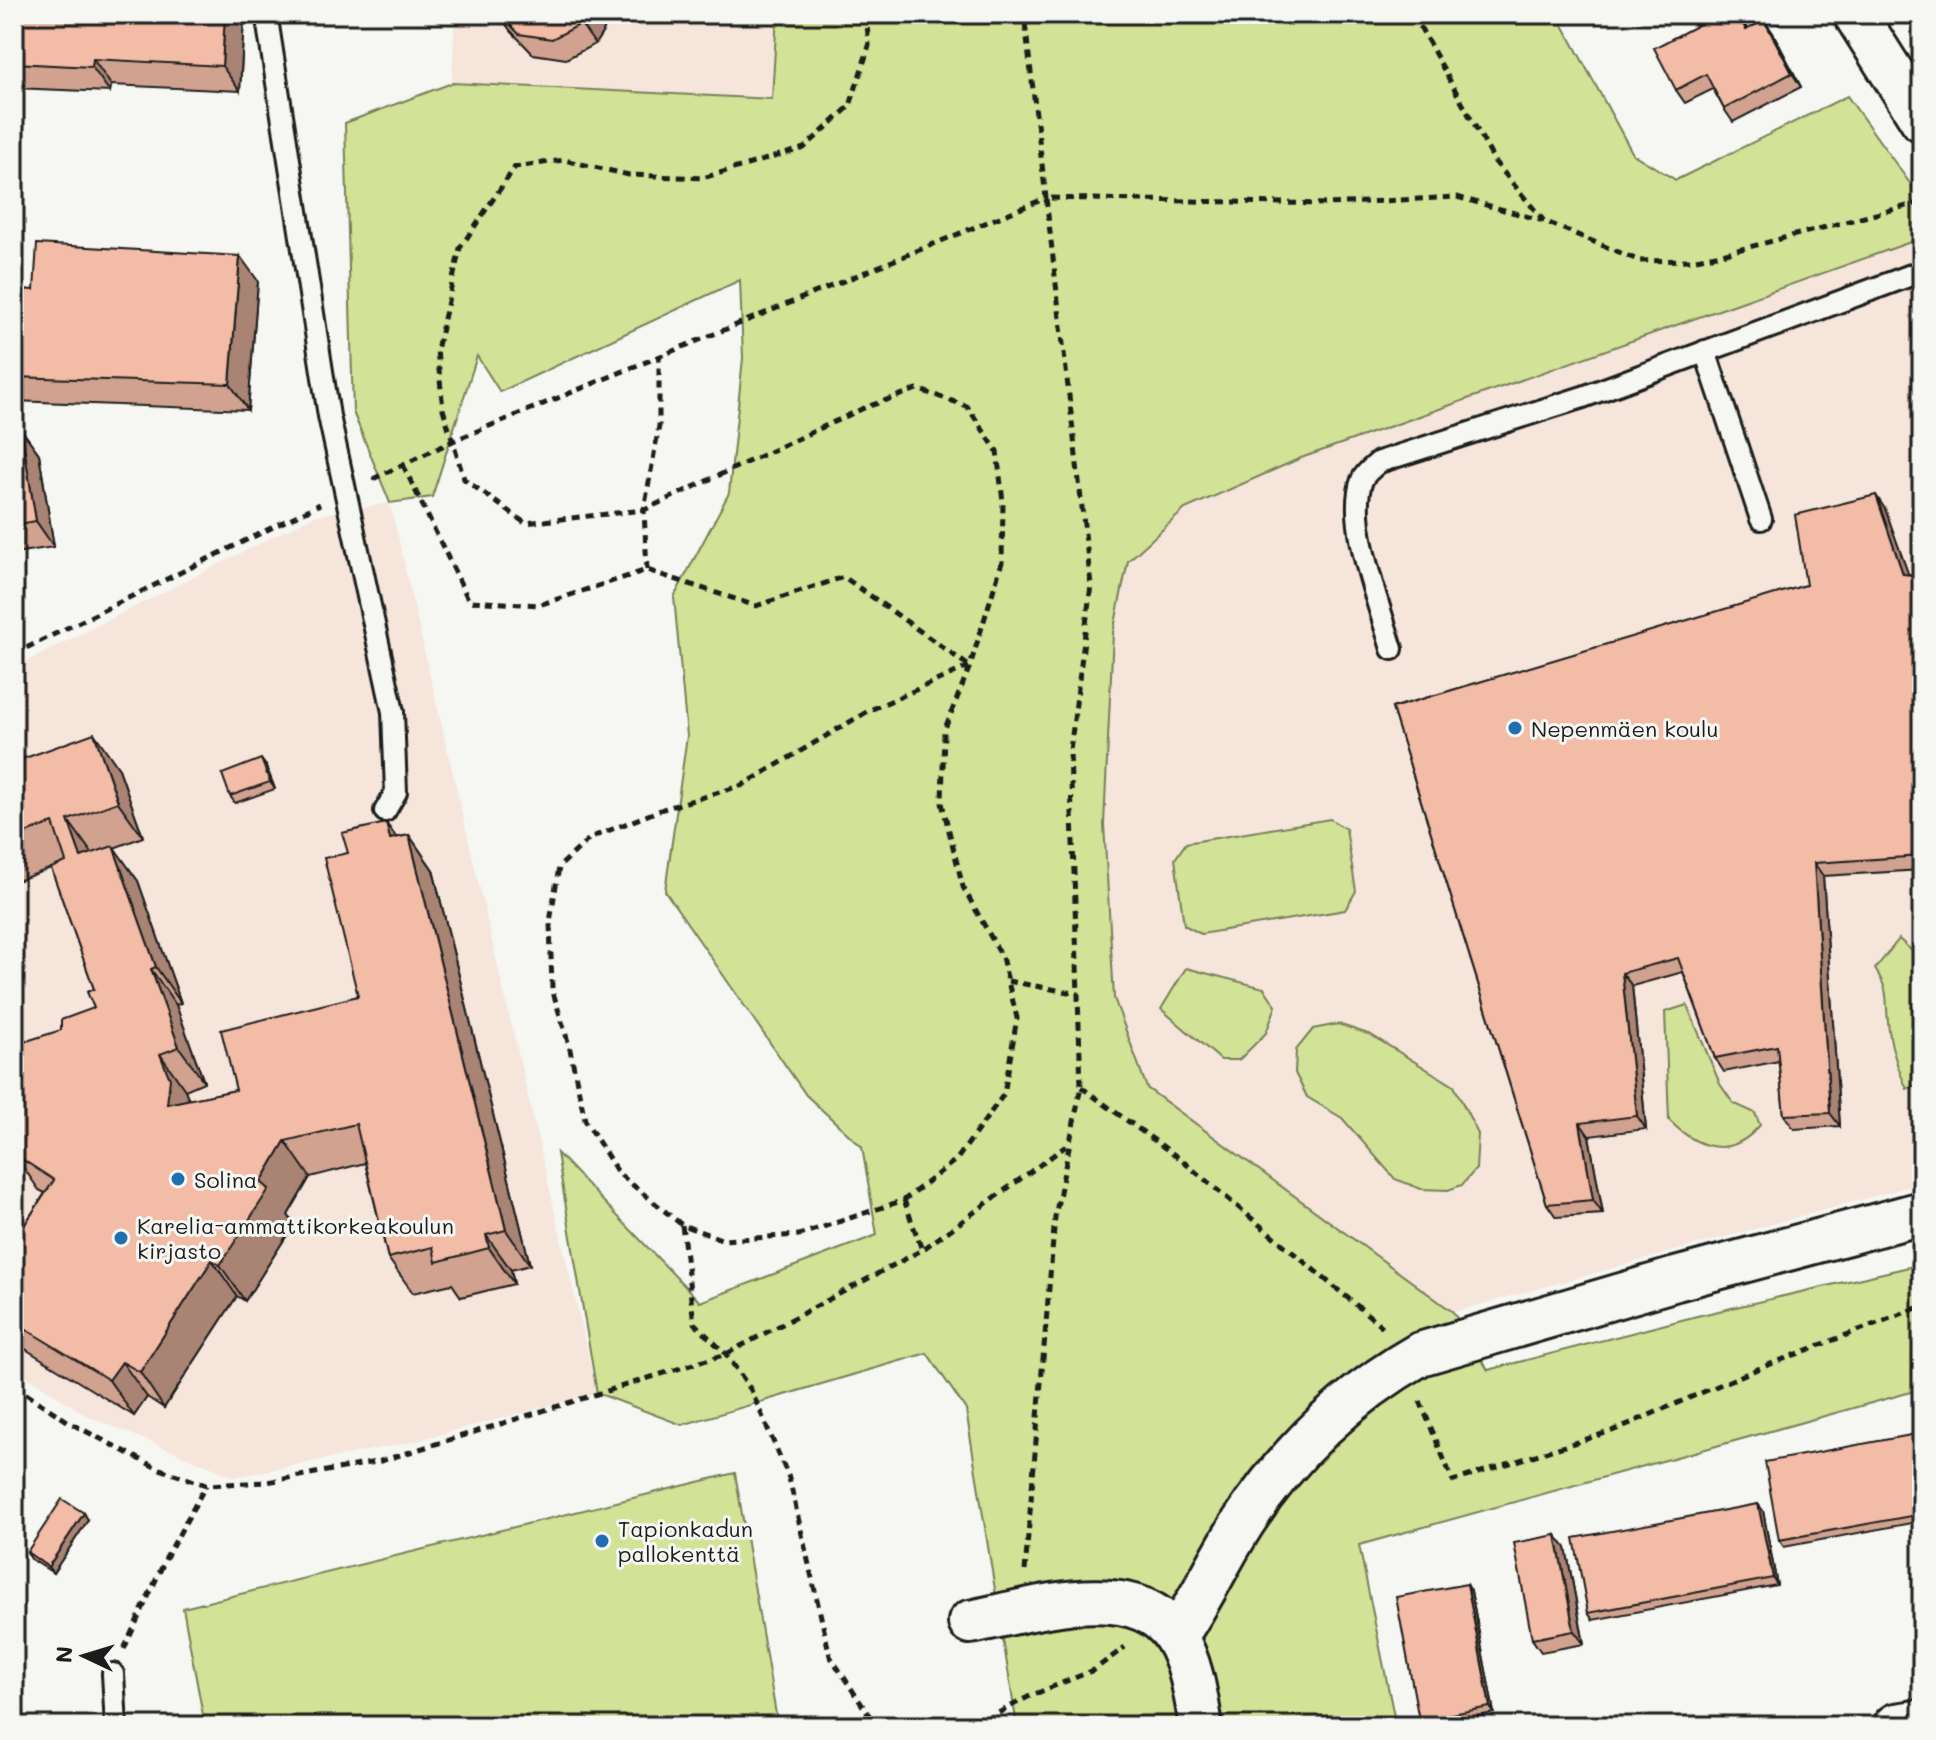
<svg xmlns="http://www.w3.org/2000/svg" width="1936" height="1740" font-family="Mali,sans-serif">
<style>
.built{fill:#f5e5db}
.green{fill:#d2e296;stroke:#777f59;stroke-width:2}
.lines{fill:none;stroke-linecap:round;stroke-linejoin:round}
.service-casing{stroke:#1c1c1c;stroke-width:26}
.minor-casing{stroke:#1c1c1c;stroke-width:48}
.tertiary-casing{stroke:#1c1c1c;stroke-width:50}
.path{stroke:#1c1c1c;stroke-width:5;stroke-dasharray:8 6;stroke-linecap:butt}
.service{stroke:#f6f6f2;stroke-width:20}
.minor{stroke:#f6f6f2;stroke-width:42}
.tertiary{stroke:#f6f6f2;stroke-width:44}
.wall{fill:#d0a28f;stroke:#1c1c1c;stroke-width:2}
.shaded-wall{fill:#a98474;stroke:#1c1c1c;stroke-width:2}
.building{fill:#f2bca6;stroke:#1c1c1c;stroke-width:2}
.poi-dot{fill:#1f6fb2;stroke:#f6f6f2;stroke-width:3}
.labels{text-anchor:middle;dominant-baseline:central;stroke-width:6;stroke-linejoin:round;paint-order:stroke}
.poi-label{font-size:22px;fill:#1c1c1c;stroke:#f6f6f2;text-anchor:start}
</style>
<rect width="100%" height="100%" fill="#f6f6f2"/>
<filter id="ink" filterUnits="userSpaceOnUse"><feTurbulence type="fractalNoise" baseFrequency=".0125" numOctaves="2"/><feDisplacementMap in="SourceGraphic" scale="16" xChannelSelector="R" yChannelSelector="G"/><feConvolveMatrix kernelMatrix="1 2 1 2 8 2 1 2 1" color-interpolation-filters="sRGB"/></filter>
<g filter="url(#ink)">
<g class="built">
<polygon points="455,14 777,14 773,99 452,83"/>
<polygon points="1922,238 1922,1183 1453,1312 1147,1088 1114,998 1104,824 1113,633 1128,561 1184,509 1301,458"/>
<polygon points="390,503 597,1393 407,1443 235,1477 88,1416 14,1368 14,668 314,516"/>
</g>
<g class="green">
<polygon points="777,14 1557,14 1633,154 1676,180 1847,96 1922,200 1922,238 1301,458 1185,509 1128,561 1113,633 1104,824 1114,998 1147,1088 1453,1312 1488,1370 1697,1316 1922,1264 1922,1389 1359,1545 1396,1726 1017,1726 966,1410 927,1353 682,1425 597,1393 557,1153 700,1302 877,1235 862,1147 806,1095 665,891 687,736 674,597 729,493 743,358 740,280 500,392 477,356 432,497 390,503 353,412 345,123 452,83 772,99"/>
<polygon points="1330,819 1346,829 1356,891 1345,910 1201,934 1184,925 1175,859 1186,843"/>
<path d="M1899,939l23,21v122l-15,7c-10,-22 -17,-43 -19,-67 -3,-25 2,-30 -13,-53z"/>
<polygon points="1186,968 1264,988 1276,1006 1266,1033 1239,1060 1221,1060 1161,1009"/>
<path d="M1687,1005l33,79 13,19 22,10 5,12c-29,35 -63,24 -91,-5l-4,-108z"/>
<polygon points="1338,1024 1371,1035 1454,1086 1478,1134 1476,1169 1462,1185 1448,1190 1421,1189 1395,1179 1342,1118 1307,1097 1295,1073 1296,1050 1313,1029"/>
<polygon points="735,1473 778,1726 205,1726 183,1608"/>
</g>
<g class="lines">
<g class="service-casing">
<g id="service">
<polyline points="263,14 267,19 329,416 393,712 396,792 385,811"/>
<polyline points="1705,351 1761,519"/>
<path d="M1392,649c-12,-43 -46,-127 -30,-169 3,-7 11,-13 17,-18l204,-65 339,-126"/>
<polyline points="113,1674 116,1726"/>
</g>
</g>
<g class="minor-casing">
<g id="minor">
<polyline points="1855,14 1922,120"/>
<path d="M970,1622c58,-11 168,-48 206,16 16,26 20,59 25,88"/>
<path d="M1176,1636c26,-37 44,-78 68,-115 46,-70 104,-126 176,-167l256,-75 246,-66"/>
</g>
</g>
<g class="tertiary-casing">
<polyline id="tertiary" points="1896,1726 1922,1722"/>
</g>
<g class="path">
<polyline points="866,14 869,46 850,106 804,148 703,178 629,175 564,160 515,167 460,248 437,350 443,409 464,479 525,523 644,510 864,408 917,389 967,406 997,451 1003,502 1002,562 970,666 944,731 942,803 963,887 1002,957 1017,1018 1004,1094 957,1159 904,1200 799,1235 724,1240 682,1225 618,1173 585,1120 569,1045 552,989 550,922 559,867 590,838 663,809 743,785 870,710 970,666"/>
<polyline points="1413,14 1495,162 1544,221 1640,261 1691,260 1726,253 1922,202"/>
<polyline points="403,465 469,601 539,605 647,570 756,606 844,577 969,666"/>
<polyline points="373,479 453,441 1046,198 1024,14"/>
<polyline points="647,570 644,510 659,426 659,357"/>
<polyline points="14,654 320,504"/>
<polyline points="1008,981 1079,994"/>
<polyline points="1081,1087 1180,1159 1384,1328"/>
<polyline points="904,1200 922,1250"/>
<polyline points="682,1225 694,1323 726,1354 751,1390 789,1478 830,1656 876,1726"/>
<polyline points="14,1386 72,1424 157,1468 206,1485 267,1482 381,1461 726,1354 922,1250 1066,1146"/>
<polyline points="1420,1401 1453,1481 1612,1431 1750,1372 1922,1306"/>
<polyline points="1025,1571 1055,1217 1081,1087 1070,751 1091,585 1046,198 1328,204 1457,197 1544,221"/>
<polyline points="124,1649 166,1558 206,1485"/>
<polyline points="974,1726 1030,1696 1094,1670 1125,1647"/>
</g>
<use href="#service" class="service"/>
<use href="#minor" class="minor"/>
<use href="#tertiary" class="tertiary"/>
</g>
<g class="wall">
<polygon points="14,14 244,17 240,91 111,85 110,92 14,88"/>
<polygon points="499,14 606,14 604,30 595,44 566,59 533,54 510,30"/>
<polygon points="1743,20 1748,29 1764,20 1773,33 1801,87 1733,122 1724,109 1713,89 1685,103 1676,90"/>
<polygon points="258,281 248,410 14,401 14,289 34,290"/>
<polygon points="21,429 39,454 54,547 14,553 14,430"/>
<polygon points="1885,509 1908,574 1922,576 1922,870 1823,876 1840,1126 1794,1129 1784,1115 1779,1061 1724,1072 1715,1058 1683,972 1632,986 1646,1129 1589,1136 1603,1214 1556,1217 1547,1204 1392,708 1806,585"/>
<polygon points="14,762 119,769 143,837 114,848 138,881 181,1003 176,1005 204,1082 185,1090 189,1100 236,1090 358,996 348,853 386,823 396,838 409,835 433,870 530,1265 511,1270 514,1284 461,1297 452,1284 413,1293 388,1258 365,1163 310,1177 288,1215 294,1224 245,1301 237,1296 164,1408 147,1397 134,1416 14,1342 14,1241 45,1193 39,1190 14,1154 61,1030 94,1008 94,989 51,868 14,882"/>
<polygon points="266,766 275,789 235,803 230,796"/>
<polygon points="1922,1433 1922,1521 1784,1547 1779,1540"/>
<polygon points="1758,1504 1763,1511 1777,1585 1593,1620 1588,1613"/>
<polygon points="84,1513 88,1520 53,1573 31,1559 27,1552"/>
<polygon points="1556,1535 1566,1548 1584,1644 1541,1652 1532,1639"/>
<polygon points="1471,1591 1494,1713 1424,1726 1419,1720"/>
</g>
<g class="shaded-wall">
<polygon points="225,14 242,14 244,17 240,91 222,66"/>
<polygon points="588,14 606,14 604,30 595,44 581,24"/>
<polygon points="1738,14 1743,20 1755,43 1746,30"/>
<polygon points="1764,20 1773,33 1801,87 1792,73"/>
<polygon points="93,59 111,85 110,92 92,67"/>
<polygon points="240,256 258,281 248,410 230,384"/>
<polygon points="21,429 39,454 54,547 36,521"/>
<polygon points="1876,495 1885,509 1913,587 1903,574"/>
<polygon points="94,733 119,769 143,837 118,802"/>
<polygon points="261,759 266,766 275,789 270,782"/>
<polygon points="68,820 93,855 81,857"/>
<polygon points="386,823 411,858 390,839"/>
<polygon points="409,835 433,870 530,1265 506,1230"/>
<polygon points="113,846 138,881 181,1003 156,967"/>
<polygon points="1814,863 1823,876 1840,1126 1830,1113"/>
<polygon points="151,969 176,1005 204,1082 179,1047"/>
<polygon points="1622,973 1632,986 1646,1129 1637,1116"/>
<polygon points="160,1054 185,1090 195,1115 167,1104"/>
<polygon points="1580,1123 1589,1136 1603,1214 1593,1200"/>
<polygon points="285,1141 310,1177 288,1215 294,1224 245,1301 220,1265 261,1182"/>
<polygon points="486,1235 511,1270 514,1284 489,1248"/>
<polygon points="212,1260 237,1296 164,1408 140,1372"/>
<polygon points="122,1362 147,1397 134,1416 109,1380"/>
<polygon points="1758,1504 1763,1511 1777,1585 1773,1578"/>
<polygon points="84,1513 88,1520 53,1573 48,1567"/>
<polygon points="1556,1535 1566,1548 1584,1644 1574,1631"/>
<polygon points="1467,1584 1471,1591 1494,1713 1490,1707"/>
</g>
<g class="building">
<polygon points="14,14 225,14 222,66 93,59 92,67 14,63"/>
<polygon points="500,14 588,14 581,24 552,39 519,34"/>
<polygon points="1719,14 1738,14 1746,30 1764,20 1792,73 1724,109 1706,74 1676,90 1654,48"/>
<polygon points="37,244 240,256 230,384 14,377 14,289 34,290"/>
<polygon points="21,429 36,521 14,525 14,430"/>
<polygon points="1876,495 1903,574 1922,576 1922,856 1814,863 1830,1113 1784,1115 1777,1046 1715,1058 1678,958 1622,973 1637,1116 1580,1123 1593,1200 1547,1204 1392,708 1806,585 1795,515"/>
<polygon points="94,733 118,802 68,820 81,857 113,846 156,967 151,969 179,1047 160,1054 170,1079 167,1104 236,1090 221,1030 358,996 324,858 348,853 342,833 386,823 390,839 409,835 506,1230 486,1235 489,1248 436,1262 433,1247 388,1258 356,1124 285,1141 261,1182 269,1189 220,1265 212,1260 140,1372 122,1362 109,1380 14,1322 14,1241 54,1180 14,1154 14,1045 61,1030 61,1020 94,1008 87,992 94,989 51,868 66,862 53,823 14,837 14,762"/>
<polygon points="261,759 270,782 230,796 222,774"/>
<polygon points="1922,1433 1922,1514 1779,1540 1765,1462"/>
<polygon points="62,1499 84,1513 48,1567 27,1552"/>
<polygon points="1758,1504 1773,1578 1588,1613 1574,1538"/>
<polygon points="1556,1535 1574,1631 1532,1639 1514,1543"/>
<polygon points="1467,1584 1490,1707 1419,1720 1396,1597"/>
</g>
</g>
<g class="poi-dot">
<circle cx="1515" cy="728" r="8"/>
<circle cx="178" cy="1179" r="8"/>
<circle cx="121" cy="1238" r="8"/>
<circle cx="602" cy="1541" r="8"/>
</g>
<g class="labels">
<g class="poi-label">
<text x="1531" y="728">Nepenmäen koulu</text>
<text x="194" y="1179">Solina</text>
<text x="137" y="1225">Karelia-ammattikorkeakoulun<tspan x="137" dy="25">kirjasto</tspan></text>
<text x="618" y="1528">Tapionkadun<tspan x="618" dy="25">pallokenttä</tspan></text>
</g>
</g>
<rect width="1936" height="1740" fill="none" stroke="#f6f6f2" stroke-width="48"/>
<rect x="24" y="24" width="1888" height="1692" fill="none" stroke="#1c1c1c" stroke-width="3" filter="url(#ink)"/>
<g transform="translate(84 1656) rotate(274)" stroke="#f6f6f2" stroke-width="6" paint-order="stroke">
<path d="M0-6L14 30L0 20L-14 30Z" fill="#1c1c1c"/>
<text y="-12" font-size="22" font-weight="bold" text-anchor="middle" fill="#1c1c1c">N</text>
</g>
</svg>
